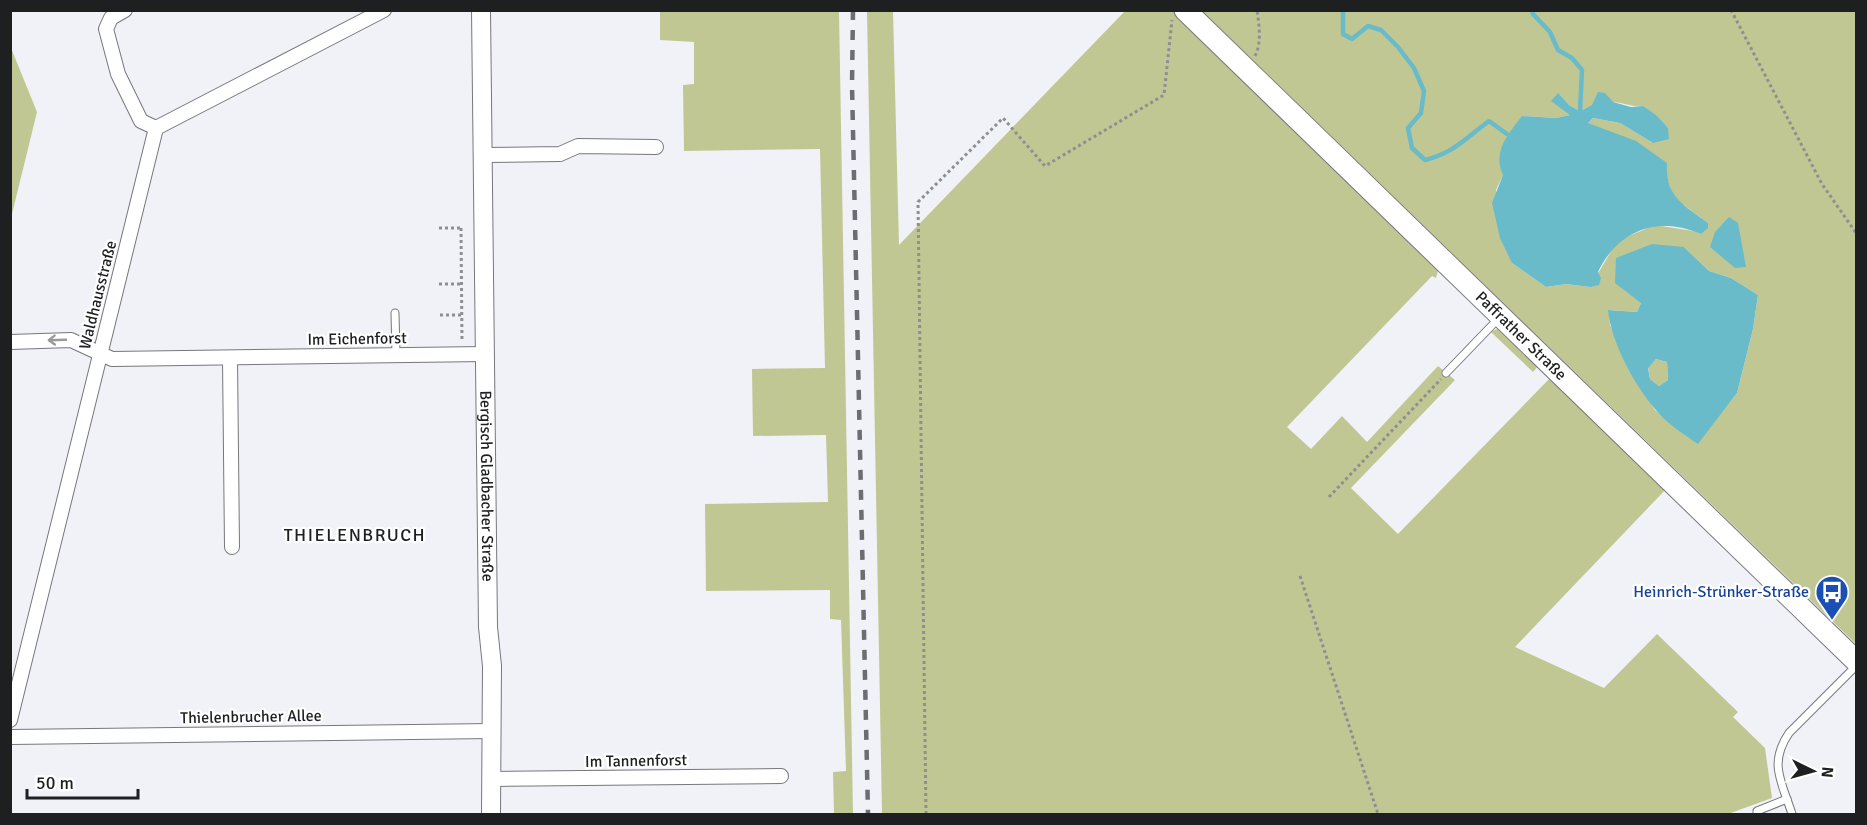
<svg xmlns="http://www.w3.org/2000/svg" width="1867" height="825" font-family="Signika,sans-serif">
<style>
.green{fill:#c1c792;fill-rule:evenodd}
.water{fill:#69bbc9;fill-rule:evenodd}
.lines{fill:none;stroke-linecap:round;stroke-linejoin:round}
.stream{stroke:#69bbc9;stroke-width:4.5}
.service-casing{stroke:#77777c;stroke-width:9}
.minor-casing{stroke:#77777c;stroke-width:16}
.secondary-casing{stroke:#77777c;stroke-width:20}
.primary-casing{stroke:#77777c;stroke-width:23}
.path{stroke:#8e8f92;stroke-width:3;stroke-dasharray:3 3;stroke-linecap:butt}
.service{stroke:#fff;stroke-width:7}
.minor{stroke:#fff;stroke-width:14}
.secondary{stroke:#fff;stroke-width:18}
.primary{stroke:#fff;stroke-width:21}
.rail{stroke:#6c6d70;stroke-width:4.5;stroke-dasharray:10 10;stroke-linecap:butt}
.oneway{stroke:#9a9a9b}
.labels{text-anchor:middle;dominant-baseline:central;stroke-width:4.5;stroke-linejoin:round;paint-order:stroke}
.street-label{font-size:16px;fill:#1e1f20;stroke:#fff}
.transit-label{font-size:16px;fill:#164399;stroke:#fff;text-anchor:end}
.neighbourhood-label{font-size:18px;letter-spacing:1.5px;fill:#1e1f20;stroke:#fff}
</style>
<rect width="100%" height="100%" fill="#f1f2f7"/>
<g class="green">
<polygon points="660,11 839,11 853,814 834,814 833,772 846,771 841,620 830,619 830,590 706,591 705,504 828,502 826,435 753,436 752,369 825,368 820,149 684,151 683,85 694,84 694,42 660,40"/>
<polygon points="867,11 893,11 899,245 1125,11 1174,11 1439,267 1436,278 1432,276 1287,427 1311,449 1342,416 1367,442 1438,366 1455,380 1351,488 1398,534 1552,376 1668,487 1515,647 1604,688 1657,634 1738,712 1733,717 1765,748 1772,798 1728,814 882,814"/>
<path d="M1202,11h654v633l-28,-27zM1558,94l11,11 11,6c10,-5 22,-10 34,-9 10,1 18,5 29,4l10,37 -33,-20 -27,-5 -5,5 12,6 66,46 8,23 34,25 -7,11 -7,-3 -39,-6 -29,12 -13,11 -23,39 -24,-3 -20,3 -34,-24 -16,-73 7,-15 19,-59 34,2 15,-3zM1684,247l25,24 22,7 27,17 -5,34 -16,64 -39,50 -16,-10 -27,-23 -27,-42 -18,-43 -1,-15 28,2 4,-9z"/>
<polygon points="11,48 37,112 11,218"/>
<polygon points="1497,329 1504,330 1540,364 1533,372 1491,332"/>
<polygon points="1656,359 1667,362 1668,380 1659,386 1650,379 1648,367"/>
</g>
<g class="water">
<path d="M1598,92l7,1 8,9 18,5 12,-1 13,9 12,13 1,11 -16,4 -33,-20 -27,-5 -5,5 48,18 31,22c-2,34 17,42 41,60v5l-7,6c-43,-19 -83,-4 -103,38l3,6 -2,7 -9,2 -24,-3 -20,3 -34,-24 -12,-25 -8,-35 11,-28c-11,-23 5,-41 19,-59l34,2 14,-3 -19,-14 7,-8 11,12 11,6 12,-6z"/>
<polygon points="1729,217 1738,223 1746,267 1735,268 1710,247 1715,232"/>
<path d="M1652,244l32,3 25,24 22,7 27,17 -5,34 -16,64 -39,51c-15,-10 -32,-21 -43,-35 -21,-25 -44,-67 -47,-99l29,2 4,-9 -26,-20 1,-25zM1656,359l11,3 1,18 -9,6 -9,-7 -2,-11z"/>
</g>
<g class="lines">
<g class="stream">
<path d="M1343,10v24l9,5 16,-13 13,4 17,17 16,21 10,23 -3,22 -13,15 4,20 13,12c29,-7 41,-22 64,-39l18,13"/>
<polyline points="1532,10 1533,14 1550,32 1558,50 1572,58 1582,70 1580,111"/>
</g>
<g class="service-casing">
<g id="service">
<polyline points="395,313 396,356"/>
<polyline points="1446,373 1499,318"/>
<polyline points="1757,814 1757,811 1787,799"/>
<path d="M1792,814c-10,-32 -24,-50 -3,-81l67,-67"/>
</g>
</g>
<g class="minor-casing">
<g id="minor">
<polyline points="125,10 111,18 106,29 118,74 141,121 156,128"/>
<polyline points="483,155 560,154 578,146 656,147"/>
<polyline points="10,342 71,340 112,359 485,354"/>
<polyline points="230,358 232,547"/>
<polyline points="10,720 156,128 384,10"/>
<polyline points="10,737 492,731"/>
<polyline points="491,779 781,776"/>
</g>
</g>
<g class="secondary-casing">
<g id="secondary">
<path id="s1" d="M481,10l7,617 4,39 -1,148"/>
</g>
</g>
<g class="primary-casing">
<g id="primary">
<path id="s2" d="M1185,10l671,651"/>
</g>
</g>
<g class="path">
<polyline points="1731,10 1822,184 1856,233"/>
<path d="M1255,56c7,-14 4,-31 2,-46"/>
<polyline points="439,228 461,228"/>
<polyline points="461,228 462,341"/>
<polyline points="439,284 462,284"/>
<polyline points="440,315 462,315"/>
<polyline points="1329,497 1441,379"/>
<polyline points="1300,576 1378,814"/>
<polyline points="926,814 918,202 1003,118 1045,166 1164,95 1172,20"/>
</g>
<use href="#service" class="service"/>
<use href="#minor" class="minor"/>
<use href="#secondary" class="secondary"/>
<use href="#primary" class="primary"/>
<polyline class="rail" points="853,10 852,85 868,814"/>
</g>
<defs><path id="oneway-shaft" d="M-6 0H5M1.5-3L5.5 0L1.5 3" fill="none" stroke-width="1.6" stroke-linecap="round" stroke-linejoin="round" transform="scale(1.5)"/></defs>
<use class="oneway" href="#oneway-shaft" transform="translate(57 340) rotate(178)"/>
<defs>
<g id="bus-pin" transform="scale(1.725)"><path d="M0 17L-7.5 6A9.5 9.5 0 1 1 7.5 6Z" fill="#1a4fb4" stroke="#fff"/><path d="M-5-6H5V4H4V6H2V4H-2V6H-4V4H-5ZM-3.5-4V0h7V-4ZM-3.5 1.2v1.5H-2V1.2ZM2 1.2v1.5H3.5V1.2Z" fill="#fff"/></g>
</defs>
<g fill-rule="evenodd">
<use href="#bus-pin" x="1832" y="592"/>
</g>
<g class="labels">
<g class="street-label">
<text transform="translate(98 295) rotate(-76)">Waldhausstraße</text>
<text stroke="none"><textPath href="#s2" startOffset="468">Paffrather Straße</textPath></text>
<text transform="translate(357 339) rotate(-1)">Im Eichenforst</text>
<text stroke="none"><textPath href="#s1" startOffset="476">Bergisch Gladbacher Straße</textPath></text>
<text transform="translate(251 717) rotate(-1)">Thielenbrucher Allee</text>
<text transform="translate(636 761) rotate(-1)">Im Tannenforst</text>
</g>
<g class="transit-label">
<text x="1809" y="592">Heinrich-Strünker-Straße</text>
</g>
<g class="neighbourhood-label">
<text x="355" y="535">THIELENBRUCH</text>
</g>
</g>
<rect width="1867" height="825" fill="none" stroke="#1e1f20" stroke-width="24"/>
<g transform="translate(1813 771) rotate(95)" stroke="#ffffff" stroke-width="4.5" paint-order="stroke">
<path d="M0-4.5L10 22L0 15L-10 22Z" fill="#1e1f20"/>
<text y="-9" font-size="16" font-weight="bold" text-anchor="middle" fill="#1e1f20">N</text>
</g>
<path d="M27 789v9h111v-9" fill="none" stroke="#1e1f20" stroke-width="3"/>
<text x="36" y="789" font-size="18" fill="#1e1f20" stroke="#ffffff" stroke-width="4.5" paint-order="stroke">50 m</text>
</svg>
